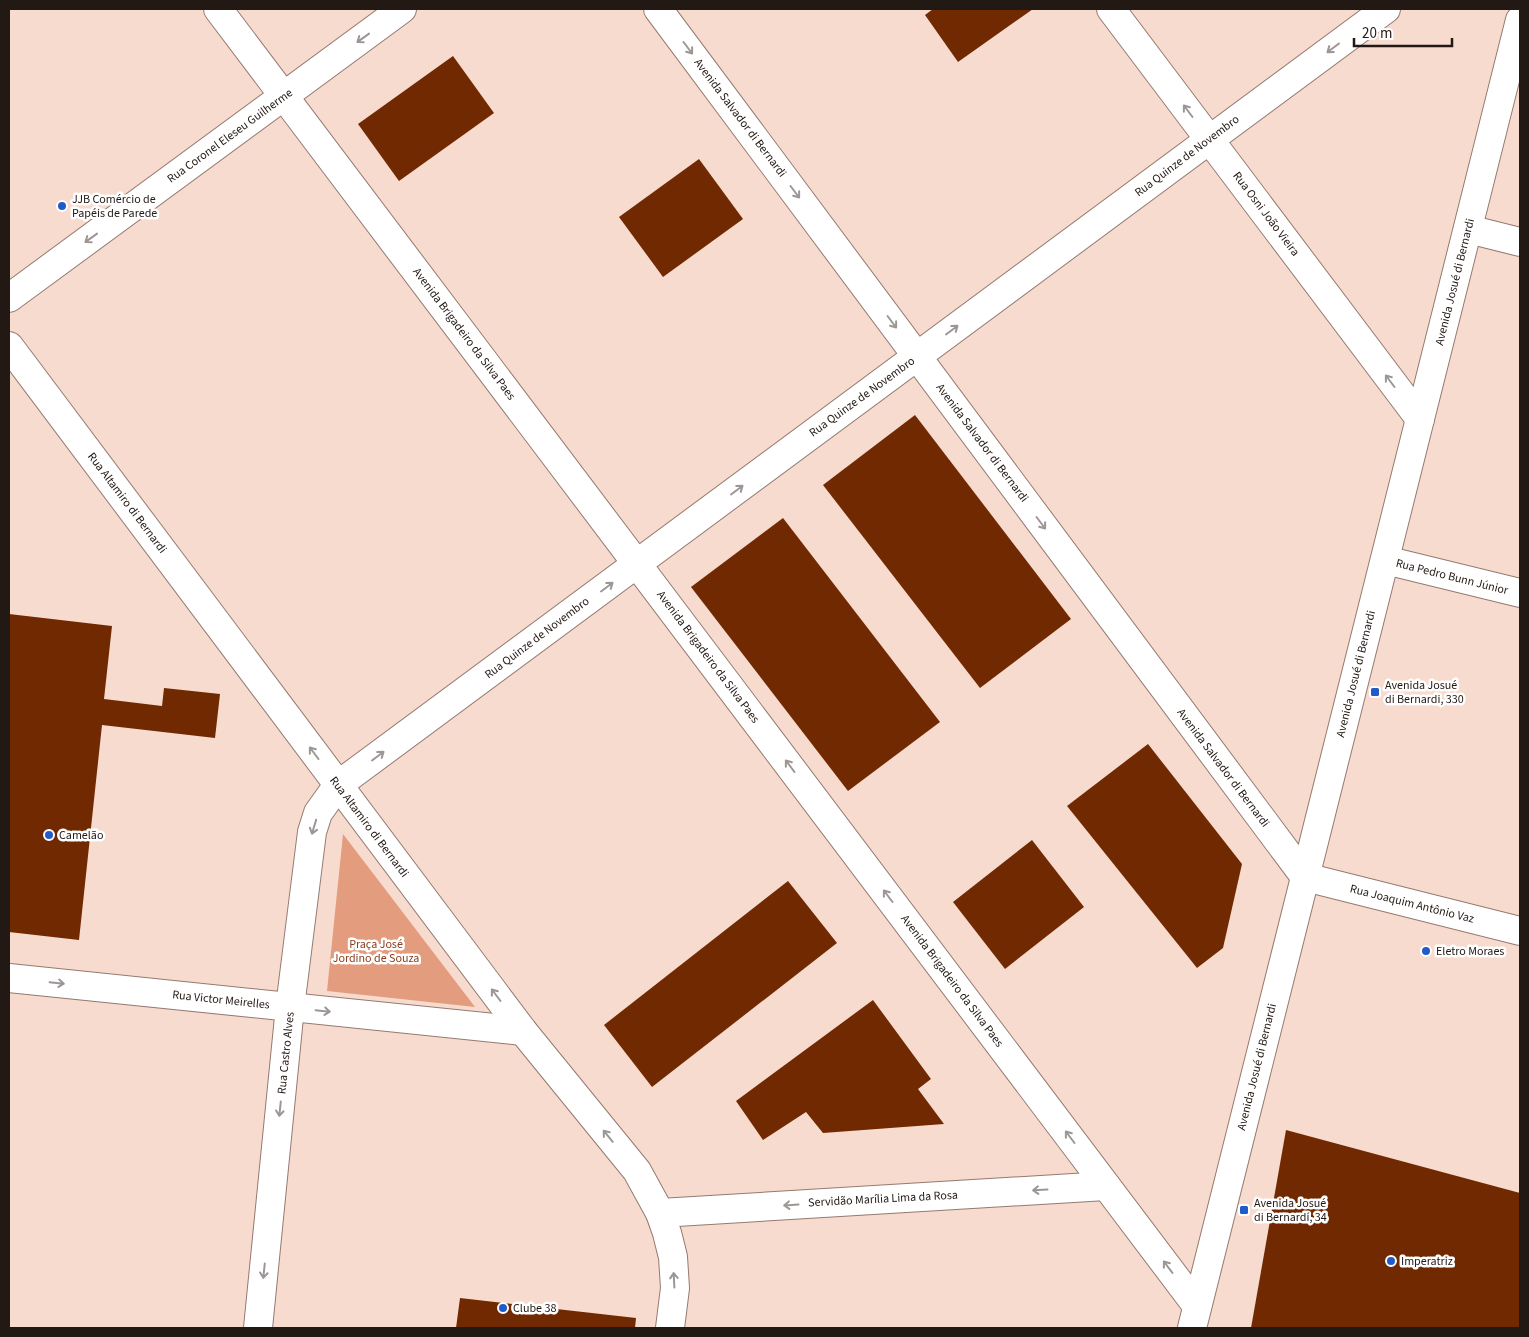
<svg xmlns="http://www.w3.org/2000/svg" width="1529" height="1337" font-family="'Source Sans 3',sans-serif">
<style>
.green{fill:#e49c7f}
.building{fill:#712902}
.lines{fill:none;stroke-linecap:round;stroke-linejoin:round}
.minor-casing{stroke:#947a70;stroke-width:30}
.tertiary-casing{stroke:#947a70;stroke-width:30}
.secondary-casing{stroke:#947a70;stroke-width:30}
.primary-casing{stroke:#947a70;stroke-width:30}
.minor{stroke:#fff;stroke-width:28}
.tertiary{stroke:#fff;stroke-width:28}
.secondary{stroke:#fff;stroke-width:28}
.primary{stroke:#fff;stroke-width:28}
.oneway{stroke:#9c9795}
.poi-dot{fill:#205cc8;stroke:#fff;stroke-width:2}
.labels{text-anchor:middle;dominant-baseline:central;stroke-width:5;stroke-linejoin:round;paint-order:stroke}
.street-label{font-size:12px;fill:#221814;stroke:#fff}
.poi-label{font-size:12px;fill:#221814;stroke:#fff;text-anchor:start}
.park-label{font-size:12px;fill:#8a3e1d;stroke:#fff}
</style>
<rect width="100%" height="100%" fill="#f8dbcf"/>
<polygon class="green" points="343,834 475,1007 327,991"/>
<g class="building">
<polygon points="933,9 1033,9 958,62 925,15"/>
<polygon points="453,56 494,113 399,181 358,124"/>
<polygon points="699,159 743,219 663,277 619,217"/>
<polygon points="915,415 1071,619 980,688 823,485"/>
<polygon points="783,518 940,722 848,791 691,587"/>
<polygon points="9,614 112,626 104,699 162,706 164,688 220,694 215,738 102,725 79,940 9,932"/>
<polygon points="1148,744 1242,864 1223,948 1197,968 1067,806"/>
<polygon points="1032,840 1084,907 1005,969 953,902"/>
<polygon points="788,881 837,943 652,1087 604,1025"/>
<polygon points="873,1000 931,1079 918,1089 944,1124 823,1133 806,1112 763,1140 736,1101"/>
<polygon points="1286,1130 1520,1193 1520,1328 1251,1328"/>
<polygon points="460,1298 636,1318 635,1328 456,1328"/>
</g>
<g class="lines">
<g class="minor-casing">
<g id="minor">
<polyline points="1468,229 1520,242"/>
<polyline points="9,298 402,9"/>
<polyline points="1385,560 1520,593"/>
<polyline points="1305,877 1520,931"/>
<polyline points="9,978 523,1031"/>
<polyline points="660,1213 1106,1186"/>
<polyline points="258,1328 290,1007 312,832 318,813 338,785 1386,9"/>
</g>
</g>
<g class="tertiary-casing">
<g id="tertiary">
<polyline points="218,9 1197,1306"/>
<polyline points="658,9 1305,877"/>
<polyline points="1111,9 1420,419"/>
</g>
</g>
<g class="secondary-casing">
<polyline id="secondary" points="9,346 523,1031 637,1171 660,1213 667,1233 673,1257 675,1288 670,1328"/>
</g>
<g class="primary-casing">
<polyline id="primary" points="1192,1328 1520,20"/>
</g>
<use href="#minor" class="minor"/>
<use href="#tertiary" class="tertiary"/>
<use href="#secondary" class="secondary"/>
<use href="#primary" class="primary"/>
</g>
<defs><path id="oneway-shaft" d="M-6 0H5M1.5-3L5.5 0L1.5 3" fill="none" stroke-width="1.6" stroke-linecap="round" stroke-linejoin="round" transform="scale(1.25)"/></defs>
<g class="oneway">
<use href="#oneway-shaft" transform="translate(363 38) rotate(144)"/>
<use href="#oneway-shaft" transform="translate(688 48) rotate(53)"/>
<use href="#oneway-shaft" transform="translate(1333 48) rotate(143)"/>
<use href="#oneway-shaft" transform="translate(1188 111) rotate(-127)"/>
<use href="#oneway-shaft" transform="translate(795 192) rotate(53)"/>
<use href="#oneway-shaft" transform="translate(91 238) rotate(144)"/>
<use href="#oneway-shaft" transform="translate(892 322) rotate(53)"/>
<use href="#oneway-shaft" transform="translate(952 330) rotate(-37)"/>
<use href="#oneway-shaft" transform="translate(1390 381) rotate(-127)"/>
<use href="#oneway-shaft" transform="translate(737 490) rotate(-37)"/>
<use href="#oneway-shaft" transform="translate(1041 523) rotate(53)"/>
<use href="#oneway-shaft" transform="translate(607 587) rotate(-37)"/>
<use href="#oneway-shaft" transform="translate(314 753) rotate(-127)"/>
<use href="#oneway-shaft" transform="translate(378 756) rotate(-37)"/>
<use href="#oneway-shaft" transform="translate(790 766) rotate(-127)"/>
<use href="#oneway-shaft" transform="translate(314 827) rotate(107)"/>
<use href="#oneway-shaft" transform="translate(888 896) rotate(-127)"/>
<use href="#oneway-shaft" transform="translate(57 983) rotate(6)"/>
<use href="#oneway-shaft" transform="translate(496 995) rotate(-127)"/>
<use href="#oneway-shaft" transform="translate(323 1011) rotate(6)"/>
<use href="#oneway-shaft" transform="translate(280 1109) rotate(96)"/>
<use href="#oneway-shaft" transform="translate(608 1136) rotate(-129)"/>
<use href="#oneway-shaft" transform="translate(1070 1137) rotate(-127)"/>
<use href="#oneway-shaft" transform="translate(1040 1190) rotate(177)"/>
<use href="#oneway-shaft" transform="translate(791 1205) rotate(176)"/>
<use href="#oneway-shaft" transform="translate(1168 1267) rotate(-127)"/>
<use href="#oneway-shaft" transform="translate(264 1271) rotate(96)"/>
<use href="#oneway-shaft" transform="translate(674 1280) rotate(-93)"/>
</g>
<g class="poi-dot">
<circle cx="62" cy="206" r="5"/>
<rect x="1370" y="687" width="10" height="10" rx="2.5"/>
<circle cx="49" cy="835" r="5"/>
<circle cx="1426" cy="951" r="5"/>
<rect x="1239" y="1205" width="10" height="10" rx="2.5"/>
<circle cx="1391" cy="1261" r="5"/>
<circle cx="503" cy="1308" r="5"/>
</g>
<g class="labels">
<g class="street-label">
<text transform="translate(740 118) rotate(53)">Avenida Salvador di Bernardi</text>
<text transform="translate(230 136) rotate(-36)">Rua Coronel Eleseu Guilherme</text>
<text transform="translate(1187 156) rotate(-37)">Rua Quinze de Novembro</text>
<text transform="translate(1266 214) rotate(53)">Rua Osni João Vieira</text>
<text transform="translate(1455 282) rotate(-76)">Avenida Josué di Bernardi</text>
<text transform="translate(464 334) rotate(53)">Avenida Brigadeiro da Silva Paes</text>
<text transform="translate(862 397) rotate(-36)">Rua Quinze de Novembro</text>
<text transform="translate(982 443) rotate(53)">Avenida Salvador di Bernardi</text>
<text transform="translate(127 503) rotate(53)">Rua Altamiro di Bernardi</text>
<text transform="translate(1452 577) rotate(14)">Rua Pedro Bunn Júnior</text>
<text transform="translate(537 638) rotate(-37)">Rua Quinze de Novembro</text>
<text transform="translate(708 657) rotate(53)">Avenida Brigadeiro da Silva Paes</text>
<text transform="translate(1356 674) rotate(-76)">Avenida Josué di Bernardi</text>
<text transform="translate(1223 768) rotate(53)">Avenida Salvador di Bernardi</text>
<text transform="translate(369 827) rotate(53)">Rua Altamiro di Bernardi</text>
<text transform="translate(1412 904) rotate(14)">Rua Joaquim Antônio Vaz</text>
<text transform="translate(952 981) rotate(53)">Avenida Brigadeiro da Silva Paes</text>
<text transform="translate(221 1000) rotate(6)">Rua Victor Meirelles</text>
<text transform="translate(286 1053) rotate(-84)">Rua Castro Alves</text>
<text transform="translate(1257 1067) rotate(-76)">Avenida Josué di Bernardi</text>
<text transform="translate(883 1199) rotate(-3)">Servidão Marília Lima da Rosa</text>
</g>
<g class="poi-label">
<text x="72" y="199">JJB Comércio de<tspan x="72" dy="14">Papéis de Parede</tspan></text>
<text x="1385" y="685">Avenida Josué<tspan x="1385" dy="14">di Bernardi, 330</tspan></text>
<text x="59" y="835">Camelão</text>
<text x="1436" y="951">Eletro Moraes</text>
<text x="1254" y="1203">Avenida Josué<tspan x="1254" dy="14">di Bernardi, 34</tspan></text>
<text x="1401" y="1261">Imperatriz</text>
<text x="513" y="1308">Clube 38</text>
</g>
<g class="park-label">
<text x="376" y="944">Praça José<tspan x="376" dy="14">Jordino de Souza</tspan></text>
</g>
</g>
<rect width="1529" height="1337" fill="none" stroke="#221814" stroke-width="20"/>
<path d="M1354 38v8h98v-8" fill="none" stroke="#221814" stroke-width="2.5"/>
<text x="1362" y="38" font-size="15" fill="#221814" stroke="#ffffff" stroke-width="4" paint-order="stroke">20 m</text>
</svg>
